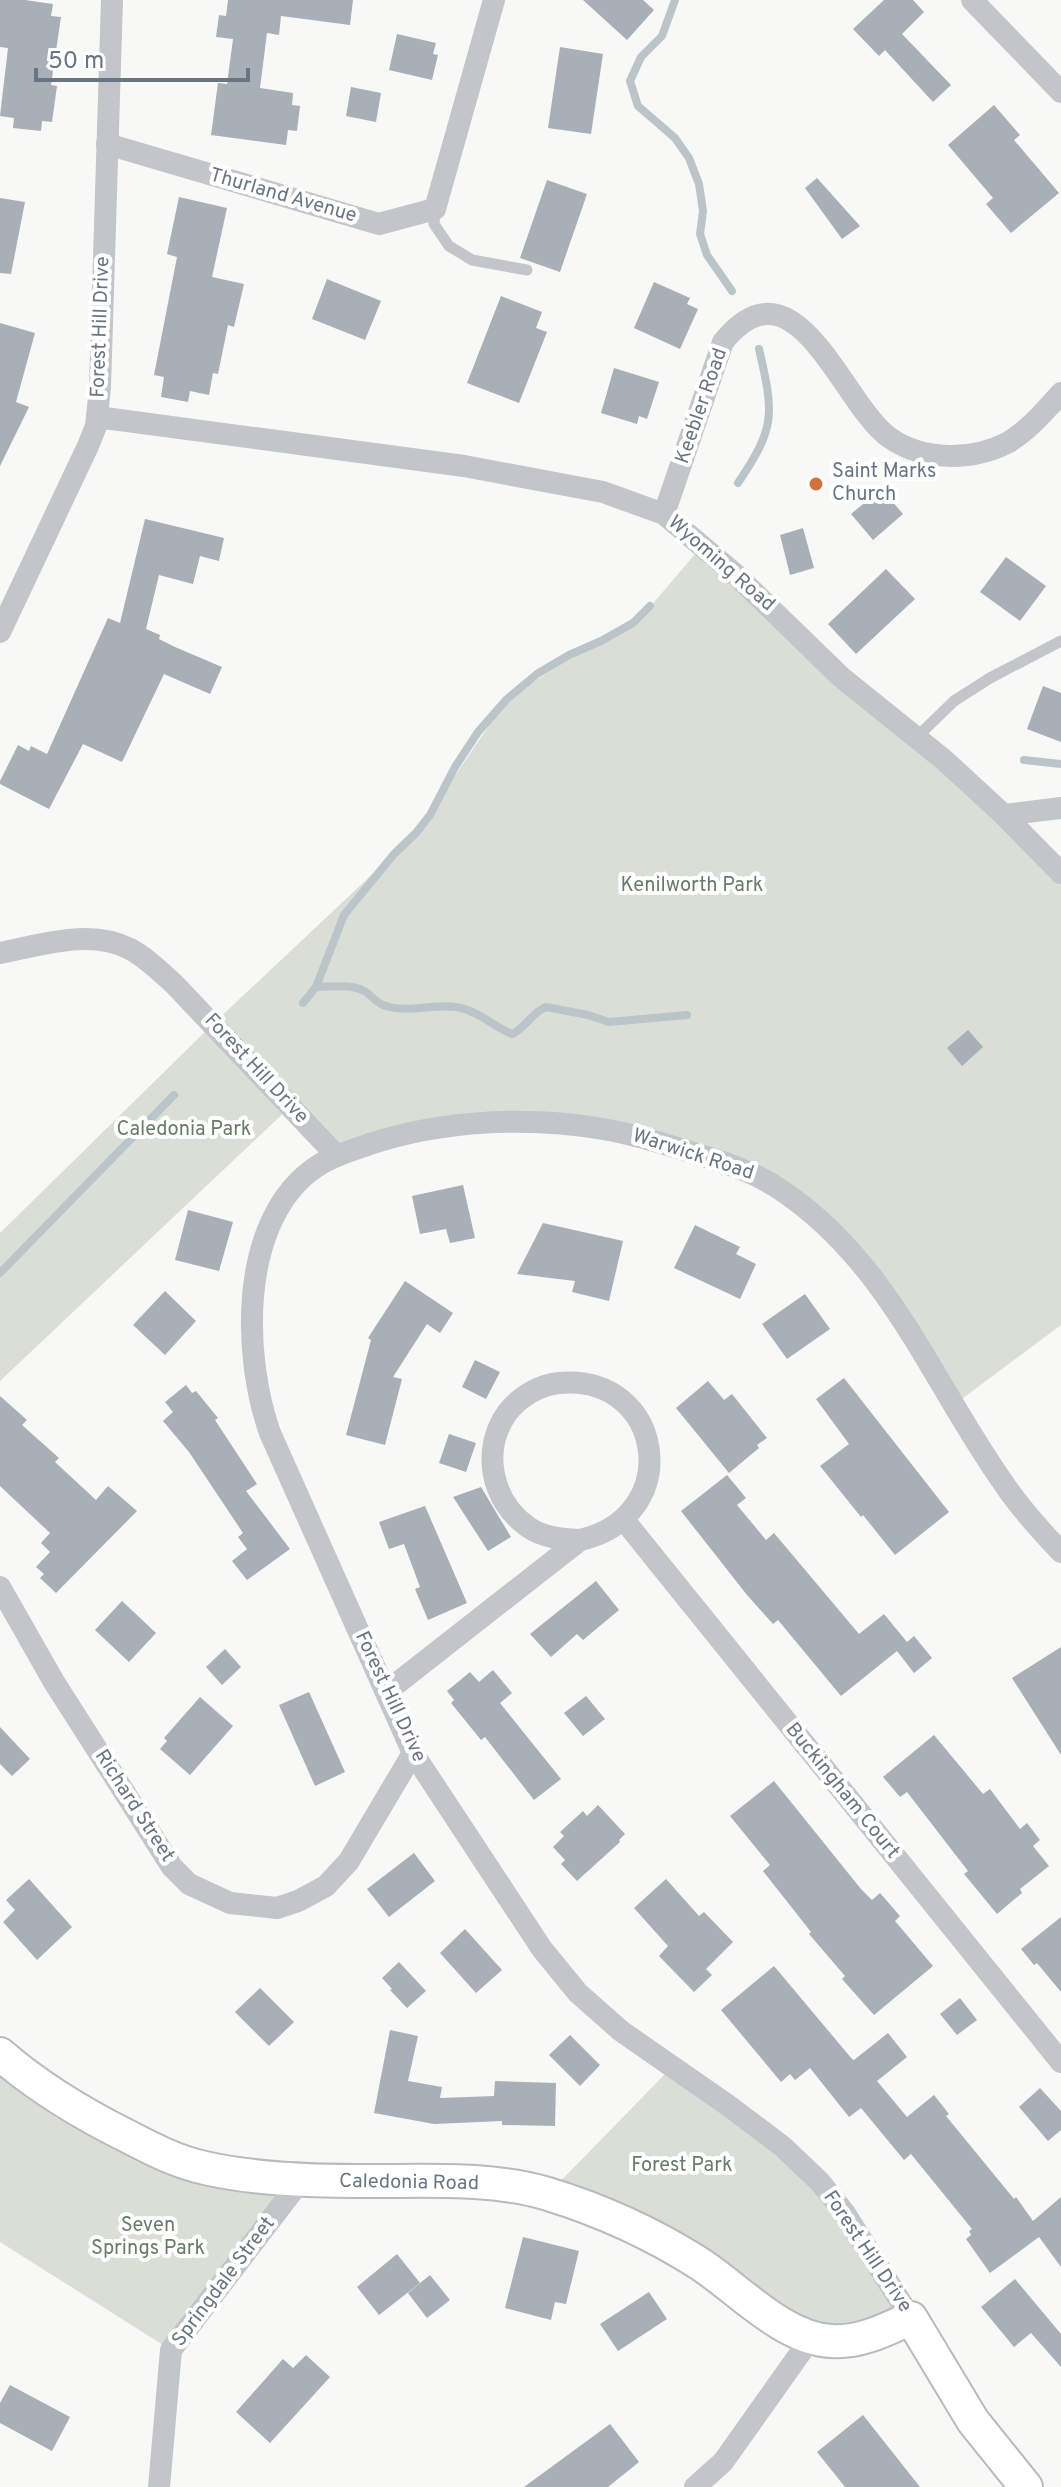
<svg xmlns="http://www.w3.org/2000/svg" width="1061" height="2487" font-family="Overpass,sans-serif">
<style>
.green{fill:#d9ded7}
.lines{fill:none;stroke-linecap:round;stroke-linejoin:round}
.stream{stroke:#bbc4c9;stroke-width:8}
.building{fill:#a9afb6}
.secondary-casing{stroke:#b7babf;stroke-width:36}
.lane{stroke:#c2c5c9;stroke-width:11}
.street{stroke:#c2c5c9;stroke-width:22}
.secondary{stroke:#fff;stroke-width:32}
.poi-dot{fill:#d3713b;stroke:#fff;stroke-width:3}
.labels{text-anchor:middle;dominant-baseline:central;stroke-width:8;stroke-linejoin:round;paint-order:stroke}
.street-label{font-size:20px;fill:#6a7584;stroke:#fff}
.poi-label{font-size:20px;fill:#6a7584;stroke:#fff;text-anchor:start}
.park-label{font-size:20px;fill:#697b68;stroke:#fff}
</style>
<rect width="100%" height="100%" fill="#f8f8f6"/>
<g class="green">
<polygon points="702,546 1061,875 1061,1325 955,1404 911,1333 790,1196 632,1134 521,1123 337,1156 291,1106 0,1381 0,1233 213,1024 416,833 507,699 650,607"/>
<polygon points="0,2054 95,2120 301,2180 171,2350 0,2242"/>
<polygon points="671,2068 782,2146 911,2318 848,2341 548,2194"/>
</g>
<g class="lines">
<g class="stream">
<polyline points="675,0 662,36 641,57 630,81 638,106 675,138 689,158 699,184 703,211 700,234 707,255 732,291"/>
<path d="M738,483c38,-56 36,-69 21,-134"/>
<polyline points="1024,760 1061,764"/>
<path d="M316,987c15,0 37,-4 50,5 7,5 11,12 20,14 24,8 50,-4 75,2 19,4 33,19 51,26 14,-6 19,-21 34,-27l42,8 21,7 78,-7"/>
<polyline points="303,1003 316,987 344,915 394,854 416,833 430,815 455,767 478,732 507,699 537,674 569,655 601,641 633,623 650,606"/>
<polyline points="0,1273 174,1095"/>
</g>
</g>
<g class="building">
<polygon points="0,0 25,0 53,4 51,16 61,17 51,85 57,86 52,122 42,121 41,131 13,128 14,118 0,116 8,48 0,47"/>
<polygon points="228,0 353,0 350,25 281,16 279,35 267,33 260,88 293,93 292,105 300,106 297,131 288,130 286,145 211,135 218,83 227,84 233,39 216,37 219,15 226,16"/>
<polygon points="583,0 643,0 654,10 627,40"/>
<polygon points="884,0 913,0 924,12 902,34 951,85 933,102 885,50 879,56 853,29"/>
<polygon points="397,34 436,43 433,54 438,55 432,80 389,70"/>
<polygon points="560,47 603,54 591,134 548,128"/>
<polygon points="351,87 381,93 376,122 346,116"/>
<polygon points="994,105 1020,135 1014,140 1059,193 1011,233 986,204 993,198 948,145"/>
<polygon points="817,178 860,226 842,239 805,188"/>
<polygon points="547,180 587,194 560,272 520,258"/>
<polygon points="179,197 227,208 212,277 244,284 234,327 228,325 218,374 213,373 209,395 190,391 188,402 161,397 164,377 154,375 177,257 167,254"/>
<polygon points="0,198 25,202 11,274 0,273"/>
<polygon points="327,279 381,301 365,340 312,319"/>
<polygon points="654,282 690,298 687,304 698,309 680,349 634,328"/>
<polygon points="501,296 542,312 536,328 547,332 519,403 467,383"/>
<polygon points="0,323 35,333 16,402 29,407 0,466"/>
<polygon points="614,368 659,382 647,419 639,416 637,424 601,413"/>
<polygon points="885,493 903,514 873,540 851,514 874,495 878,499"/>
<polygon points="145,519 224,538 219,561 200,556 193,584 159,575 146,629 160,635 159,639 175,647 222,667 210,694 164,674 122,762 83,744 49,809 0,784 0,781 18,745 29,751 31,746 47,754 108,618 120,623"/>
<polygon points="803,528 814,568 790,575 780,535"/>
<polygon points="1006,557 1046,586 1020,621 980,592"/>
<polygon points="886,569 915,599 856,654 828,624"/>
<polygon points="1043,686 1061,693 1061,742 1027,729"/>
<polygon points="968,1030 983,1047 962,1066 947,1048"/>
<polygon points="463,1185 475,1238 450,1243 446,1229 420,1234 412,1196"/>
<polygon points="188,1210 233,1222 219,1271 175,1260"/>
<polygon points="543,1223 623,1241 609,1301 572,1292 575,1281 517,1274"/>
<polygon points="695,1225 740,1247 736,1254 756,1264 740,1299 674,1268"/>
<polygon points="405,1281 453,1313 440,1333 427,1324 393,1377 402,1379 385,1445 346,1435 371,1340 368,1338"/>
<polygon points="165,1291 196,1321 165,1355 133,1325"/>
<polygon points="805,1294 830,1329 787,1359 762,1324"/>
<polygon points="475,1360 500,1372 486,1399 462,1387"/>
<polygon points="844,1378 949,1512 895,1555 863,1515 861,1517 820,1466 849,1444 816,1399"/>
<polygon points="708,1381 724,1400 732,1394 767,1438 757,1445 759,1448 729,1473 676,1408"/>
<polygon points="186,1385 192,1393 196,1391 218,1418 215,1420 257,1484 246,1491 290,1549 247,1580 232,1561 247,1549 238,1537 243,1533 189,1452 163,1421 173,1412 165,1402"/>
<polygon points="0,1396 27,1420 22,1425 59,1458 55,1462 96,1500 108,1486 137,1511 56,1593 40,1578 44,1574 36,1567 50,1552 41,1543 50,1533 0,1486"/>
<polygon points="449,1434 476,1443 466,1472 439,1463"/>
<polygon points="727,1475 746,1498 737,1505 766,1540 774,1533 859,1634 884,1614 907,1642 914,1636 932,1658 914,1673 897,1651 841,1696 778,1620 773,1624 747,1595 681,1511"/>
<polygon points="481,1487 511,1537 488,1551 453,1497"/>
<polygon points="425,1506 467,1603 428,1620 415,1589 420,1587 404,1544 389,1549 379,1522"/>
<polygon points="596,1581 619,1610 583,1640 577,1634 551,1657 530,1634"/>
<polygon points="122,1601 156,1633 129,1662 95,1630"/>
<polygon points="1061,1647 1061,1755 1012,1678"/>
<polygon points="225,1649 241,1667 222,1685 206,1667"/>
<polygon points="493,1670 512,1693 500,1703 561,1779 534,1800 485,1737 481,1740 451,1703 454,1700 447,1691 470,1672 479,1682"/>
<polygon points="309,1692 345,1772 315,1786 279,1705"/>
<polygon points="586,1696 605,1719 583,1736 564,1713"/>
<polygon points="200,1697 233,1726 190,1775 160,1749 167,1741 164,1738"/>
<polygon points="0,1727 30,1759 12,1776 0,1764"/>
<polygon points="934,1735 983,1794 990,1789 1020,1829 1027,1823 1040,1840 1033,1846 1049,1866 1020,1889 1022,1893 997,1914 964,1874 968,1871 907,1792 900,1797 883,1777"/>
<polygon points="774,1781 861,1889 872,1900 880,1893 900,1916 895,1921 933,1966 874,2015 842,1979 845,1976 809,1934 811,1932 763,1871 770,1865 730,1816"/>
<polygon points="598,1805 625,1834 619,1840 620,1842 577,1881 561,1864 565,1860 553,1847 564,1836 560,1832 583,1811 587,1816"/>
<polygon points="414,1853 435,1881 389,1917 367,1889"/>
<polygon points="29,1879 72,1927 37,1960 3,1922 15,1910 6,1900"/>
<polygon points="666,1879 699,1916 704,1912 733,1942 706,1969 712,1975 694,1992 659,1956 668,1946 634,1908"/>
<polygon points="1061,1917 1061,1992 1037,1963 1034,1965 1021,1949"/>
<polygon points="465,1929 502,1970 476,1993 440,1953"/>
<polygon points="399,1962 426,1991 407,2008 390,1990 392,1989 382,1978"/>
<polygon points="774,1966 852,2059 854,2060 888,2033 907,2057 877,2081 907,2117 934,2095 949,2114 946,2116 1014,2199 1016,2197 1033,2221 1061,2197 1061,2267 1039,2237 990,2273 966,2239 971,2235 969,2231 972,2229 911,2154 904,2160 861,2108 849,2117 810,2068 795,2080 790,2074 781,2082 721,2010"/>
<polygon points="260,1988 294,2022 269,2046 235,2012"/>
<polygon points="960,1998 977,2020 957,2035 940,2014"/>
<polygon points="390,2030 418,2036 408,2081 442,2087 440,2098 494,2096 495,2081 556,2083 555,2126 502,2125 502,2121 434,2124 374,2113"/>
<polygon points="570,2035 600,2065 580,2086 549,2055"/>
<polygon points="1040,2088 1061,2111 1061,2130 1048,2141 1019,2107"/>
<polygon points="523,2237 579,2251 566,2304 555,2302 551,2320 505,2308"/>
<polygon points="397,2254 420,2283 379,2315 357,2287"/>
<polygon points="430,2275 450,2300 427,2318 408,2293"/>
<polygon points="1015,2279 1061,2334 1061,2367 1031,2333 1014,2347 981,2307"/>
<polygon points="649,2292 667,2319 618,2351 600,2324"/>
<polygon points="306,2355 330,2377 270,2443 236,2412 283,2359 293,2368"/>
<polygon points="10,2385 70,2417 52,2451 0,2423 0,2403"/>
<polygon points="863,2415 920,2487 845,2487 817,2452"/>
<polygon points="610,2424 639,2462 608,2487 524,2487"/>
</g>
<g class="lines">
<g class="secondary-casing">
<path id="secondary" d="M0,2054c39,34 81,59 127,82 25,13 50,26 78,32 49,11 100,13 151,13 61,1 133,-5 192,13 52,16 103,39 149,68 40,25 84,76 134,79 29,2 54,-11 80,-23l62,103 53,66"/>
</g>
<g class="lane">
<polyline points="435,209 434,224 449,246 472,260 527,270"/>
<polyline points="917,737 954,701 990,678 1061,641"/>
</g>
<g class="street">
<polyline points="972,0 1061,92"/>
<polyline points="107,144 379,224 435,209 494,0"/>
<polyline points="97,417 464,466 603,492 664,514 735,574 841,677 943,759 1004,815 1061,873"/>
<path d="M664,514l59,-172c73,-90 119,63 167,96 33,23 82,23 117,5 21,-12 38,-32 54,-50"/>
<polyline points="0,632 88,446 96,426 100,387 112,0"/>
<polyline points="1004,815 1061,808"/>
<path d="M0,953c41,-8 91,-25 130,-4 17,9 31,23 45,36l162,171"/>
<polyline points="624,1520 1061,2062"/>
<polyline points="0,1587 54,1682 172,1867 189,1884 230,1903 277,1908 298,1901 326,1886 349,1861 413,1753"/>
<path d="M386,1692l194,-152c106,-24 84,-167 -21,-157 -20,2 -40,14 -52,30 -26,37 -16,88 21,114 16,11 34,12 52,13"/>
<path d="M911,2318l-67,-106 -24,-30 -38,-36 -53,-40 -108,-75 -43,-38 -36,-44 -129,-196 -143,-320c-27,-76 -31,-205 39,-261 17,-14 40,-21 61,-28 73,-24 159,-28 233,-15 29,5 56,13 84,22 34,10 67,20 97,41 106,73 147,188 218,289 17,26 38,49 59,71"/>
<polyline points="159,2487 171,2350 301,2180"/>
<polyline points="695,2487 723,2462 811,2338"/>
</g>
<use href="#secondary" class="secondary"/>
</g>
<circle class="poi-dot" cx="816" cy="484" r="8"/>
<g class="labels">
<g class="street-label">
<text transform="translate(283 196) rotate(16)">Thurland Avenue</text>
<text transform="translate(101 327) rotate(-88)">Forest Hill Drive</text>
<text transform="translate(702 406) rotate(-71)">Keebler Road</text>
<text transform="translate(721 564) rotate(41)">Wyoming Road</text>
<text transform="translate(256 1069) rotate(47)">Forest Hill Drive</text>
<text transform="translate(693 1155) rotate(18)">Warwick Road</text>
<text transform="translate(390 1697) rotate(65)">Forest Hill Drive</text>
<text transform="translate(842 1791) rotate(51)">Buckingham Court</text>
<text transform="translate(134 1806) rotate(57)">Richard Street</text>
<text transform="translate(409 2183) rotate(1)">Caledonia Road</text>
<text transform="translate(867 2252) rotate(56)">Forest Hill Drive</text>
<text transform="translate(224 2282) rotate(-53)">Springdale Street</text>
</g>
<g class="poi-label">
<text x="832" y="472">Saint Marks<tspan x="832" dy="23">Church</tspan></text>
</g>
<g class="park-label">
<text x="692" y="886">Kenilworth Park</text>
<text x="184" y="1130">Caledonia Park</text>
<text x="682" y="2166">Forest Park</text>
<text x="148" y="2226">Seven<tspan x="148" dy="23">Springs Park</tspan></text>
</g>
</g>
<path d="M36 68v12h212v-12" fill="none" stroke="#6a7584" stroke-width="4"/>
<text x="48" y="68" font-size="24" fill="#6a7584" stroke="#ffffff" stroke-width="6" paint-order="stroke">50 m</text>
</svg>
